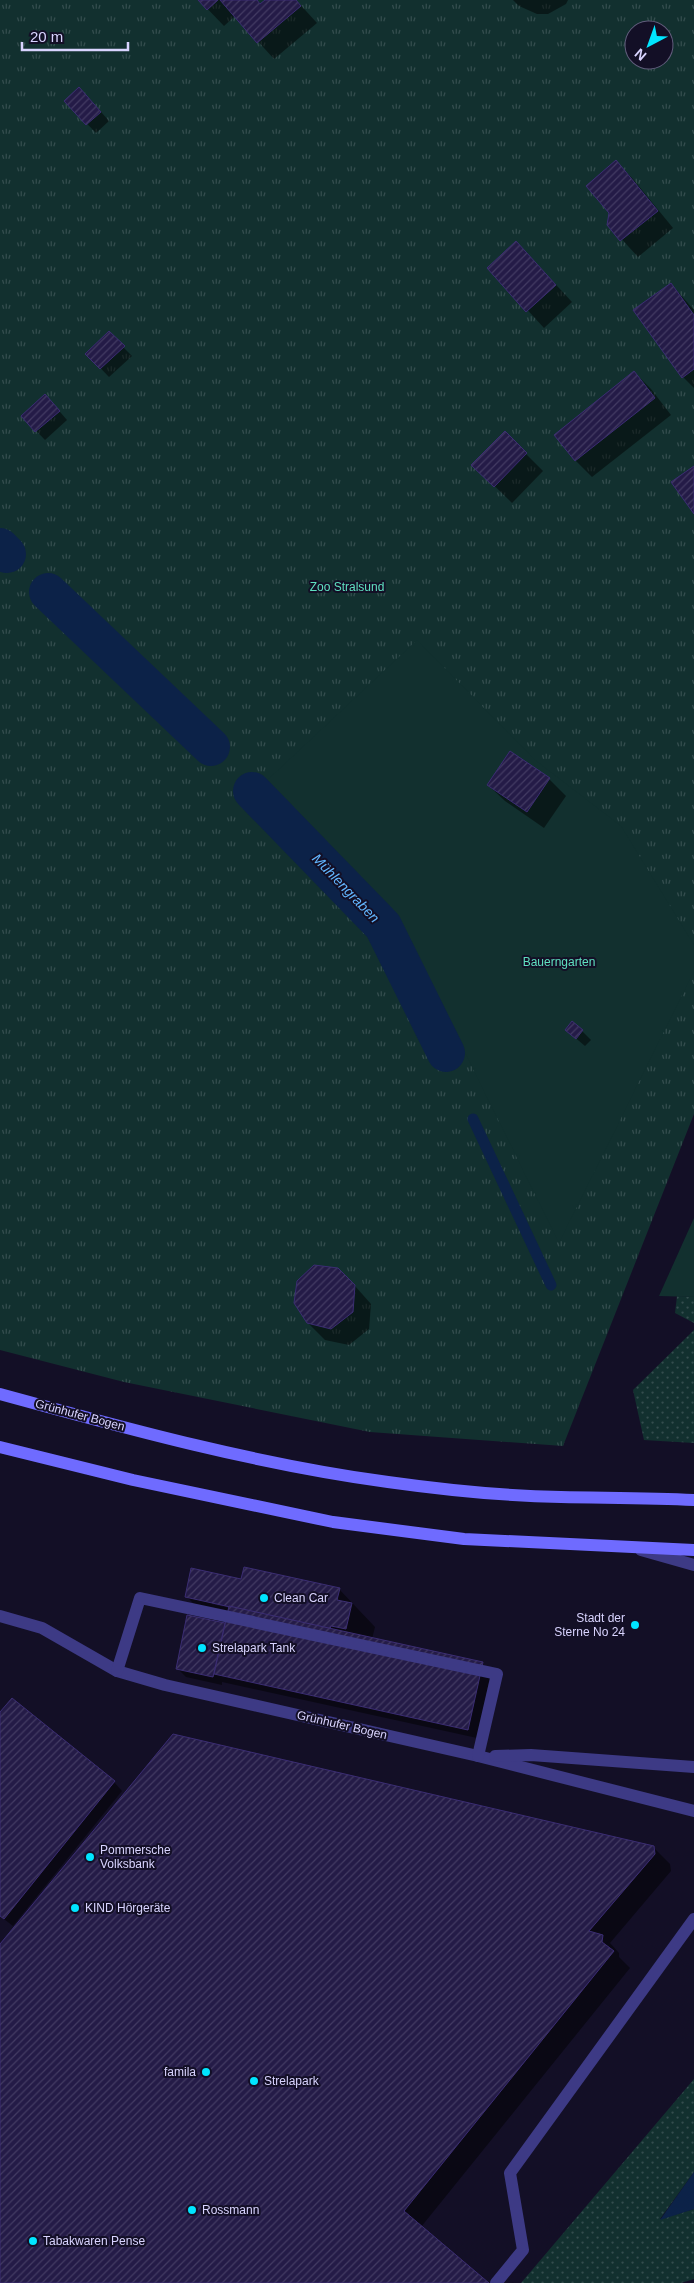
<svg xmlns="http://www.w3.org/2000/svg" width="694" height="2283" font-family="Helvetica,sans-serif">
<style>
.grass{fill:url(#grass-dots)}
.park{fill:url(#park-tufts);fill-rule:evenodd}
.garden{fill:#12302f}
.water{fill:#0c2248}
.shadow{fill:#0007;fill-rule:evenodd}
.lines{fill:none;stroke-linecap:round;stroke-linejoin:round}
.stream{stroke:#0c2248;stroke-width:11}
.canal{stroke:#0c2248;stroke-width:38}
.building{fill:url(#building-hatch);stroke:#3b2d73}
.lane{stroke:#3d3a85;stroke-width:12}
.street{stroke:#3d3a85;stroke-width:12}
.secondary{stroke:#6f6bff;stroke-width:12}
.poi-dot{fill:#00e5ff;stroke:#130f26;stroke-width:2}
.labels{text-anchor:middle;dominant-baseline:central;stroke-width:4;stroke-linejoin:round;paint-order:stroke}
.park-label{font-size:12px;fill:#5fe0c0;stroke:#130f26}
.street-label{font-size:12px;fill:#d9d4ff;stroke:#130f26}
.poi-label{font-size:12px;fill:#d9d4ff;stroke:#130f26;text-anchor:start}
.water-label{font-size:14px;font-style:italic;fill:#62b6ff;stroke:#130f26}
</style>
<defs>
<pattern id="grass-dots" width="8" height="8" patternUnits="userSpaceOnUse" patternTransform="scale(1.25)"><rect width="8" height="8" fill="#12302f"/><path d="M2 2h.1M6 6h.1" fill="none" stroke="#344d4e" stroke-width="1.8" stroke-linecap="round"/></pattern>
<pattern id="park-tufts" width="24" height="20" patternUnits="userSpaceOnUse" patternTransform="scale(1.25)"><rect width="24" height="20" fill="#12302f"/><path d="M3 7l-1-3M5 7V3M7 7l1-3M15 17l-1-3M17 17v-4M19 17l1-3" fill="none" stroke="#344d4e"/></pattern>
<pattern id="building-hatch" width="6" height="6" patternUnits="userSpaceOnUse" patternTransform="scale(1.25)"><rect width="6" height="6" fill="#241b47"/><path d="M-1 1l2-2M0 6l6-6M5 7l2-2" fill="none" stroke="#433b63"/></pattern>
</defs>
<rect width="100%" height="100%" fill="#130f26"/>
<g class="grass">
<polygon points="677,1296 694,1297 694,1323 675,1313"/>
<polygon points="694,1330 694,1443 644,1440 633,1390"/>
<polygon points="694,2079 694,2172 660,2219 694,2209 694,2279 681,2283 521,2283"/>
</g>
<path class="park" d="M0,0h694v1114l-131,332 -193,-14 -246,-50 -124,-32zM634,30h30v30h-30z"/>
<g class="garden">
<polygon points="417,640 535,760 621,826 694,945 694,971 559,1243 399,919 260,787"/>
<polygon points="694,1218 694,1297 659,1296"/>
</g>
<polygon class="water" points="694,2172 694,2209 660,2220"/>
<g class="shadow">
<polygon points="199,0 257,0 262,5 267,0 296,0 317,23 274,59 235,16 224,26"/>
<polygon points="513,0 568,0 566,4 548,14 537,14 519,6"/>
<polygon points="88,97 109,121 96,133 65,101"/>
<polygon points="616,162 633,179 673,228 638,257 608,224"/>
<polygon points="533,260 572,302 544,328 489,268"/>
<polygon points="671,284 694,310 694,388 683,377"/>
<polygon points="109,333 132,356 109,377 87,354"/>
<polygon points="634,372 651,389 671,415 592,477 576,461 556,435"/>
<polygon points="54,405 67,420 45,440 22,416"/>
<polygon points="505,433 543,471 512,503 473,465"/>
<polygon points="549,779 566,796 544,828 505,801 488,785"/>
<polygon points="566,1030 582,1031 591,1040 585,1046"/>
<polygon points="355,1286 371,1304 369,1329 349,1345 325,1340 308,1323"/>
<path d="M242,1581l97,8 36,38 -3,12 110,25 9,8 -14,66 -255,-56v3l-36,-8 -9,-9 34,-47 -24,-24zM212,1602l18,3v3l-18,-4z"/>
<polygon points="0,1714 114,1782 122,1791 13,1926 0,1916"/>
<polygon points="653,1847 670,1864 671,1871 610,1943 619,1953 619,1957 630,1968 421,2227 489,2283 0,2283 0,1946"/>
</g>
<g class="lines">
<polyline class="stream" points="473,1119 551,1285"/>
<g class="canal">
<polyline points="0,547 7,554"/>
<polyline points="48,592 211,747"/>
<polyline points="252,791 383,926 446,1053"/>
</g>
</g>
<g class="building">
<polygon points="198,0 218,0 207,10"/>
<polygon points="220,0 257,0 260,4 265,0 296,0 301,6 257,43"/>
<polygon points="79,87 101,112 86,125 64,101"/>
<polygon points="616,160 658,211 620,241 607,225 609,213 586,186"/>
<polygon points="516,241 556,285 526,312 487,268"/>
<polygon points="671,283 694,315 694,369 682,378 633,310"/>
<polygon points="109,331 125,346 100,369 85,354"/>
<polygon points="634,371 655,398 575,461 554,435"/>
<polygon points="45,394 60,411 35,432 21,416"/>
<polygon points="505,431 527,453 494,487 471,465"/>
<polygon points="694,466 694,514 671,482"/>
<polygon points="510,751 550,778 527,812 487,785"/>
<polygon points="572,1021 583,1030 576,1039 565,1030"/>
<polygon points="314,1265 338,1268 355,1285 353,1312 331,1329 307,1323 294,1303 297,1281"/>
<polygon points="244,1567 340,1588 337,1600 352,1603 346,1629 331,1626 330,1629 185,1597 191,1568 241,1579"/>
<polygon points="229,1606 483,1662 468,1730 214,1674"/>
<polygon points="187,1615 225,1623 213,1677 176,1669"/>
<polygon points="12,1698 115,1781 4,1919 0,1916 0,1712"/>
<polygon points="173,1734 654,1846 655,1854 589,1931 603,1935 602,1942 614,1951 404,2211 489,2283 0,2283 0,1944"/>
</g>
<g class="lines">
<g class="lane">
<polyline points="0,1616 42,1628 117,1671 165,1685 478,1756 694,1811"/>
<polyline points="117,1671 140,1598 497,1674 478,1756"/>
<polyline points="495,1756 531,1755 694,1767"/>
<polyline points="496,2283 523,2250 510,2173 694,1919"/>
</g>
<polyline class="street" points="641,1550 694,1565"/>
<g class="secondary">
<path d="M0,1394c128,35 256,70 388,88 57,8 116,14 173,15 45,1 89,1 133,3"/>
<polyline points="0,1447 133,1480 333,1522 464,1539 694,1550"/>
</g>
</g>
<g class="poi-dot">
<circle cx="264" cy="1598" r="5"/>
<circle cx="635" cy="1625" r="5"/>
<circle cx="202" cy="1648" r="5"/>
<circle cx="90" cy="1857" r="5"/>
<circle cx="75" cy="1908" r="5"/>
<circle cx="206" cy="2072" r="5"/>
<circle cx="254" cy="2081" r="5"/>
<circle cx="192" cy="2210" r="5"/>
<circle cx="33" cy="2241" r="5"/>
</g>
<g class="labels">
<g class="park-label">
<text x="347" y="587">Zoo Stralsund</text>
<text x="559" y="962">Bauerngarten</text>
</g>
<g class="street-label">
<text transform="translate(80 1415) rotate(15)">Grünhufer Bogen</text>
<text transform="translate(342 1725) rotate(13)">Grünhufer Bogen</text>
</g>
<g class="poi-label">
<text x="274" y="1598">Clean Car</text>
<text x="625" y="1618" text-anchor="end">Stadt der<tspan x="625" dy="14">Sterne No 24</tspan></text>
<text x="212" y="1648">Strelapark Tank</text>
<text x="100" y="1850">Pommersche<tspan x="100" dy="14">Volksbank</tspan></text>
<text x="85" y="1908">KIND Hörgeräte</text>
<text x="196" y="2072" text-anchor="end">famila</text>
<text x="264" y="2081">Strelapark</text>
<text x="202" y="2210">Rossmann</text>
<text x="43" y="2241">Tabakwaren Pense</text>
</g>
<g class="water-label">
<text transform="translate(346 888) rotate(46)">Mühlengraben</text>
</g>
</g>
<g transform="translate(649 45) rotate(221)"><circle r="24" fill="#130f26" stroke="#625e7d"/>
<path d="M0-4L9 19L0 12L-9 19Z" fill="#00e5ff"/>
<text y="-8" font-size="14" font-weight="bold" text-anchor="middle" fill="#d9d4ff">N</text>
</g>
<path d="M22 42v8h106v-8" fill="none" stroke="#d9d4ff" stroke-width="2.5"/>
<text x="30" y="42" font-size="15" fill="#d9d4ff" stroke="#130f26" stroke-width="4" paint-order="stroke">20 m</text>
</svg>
